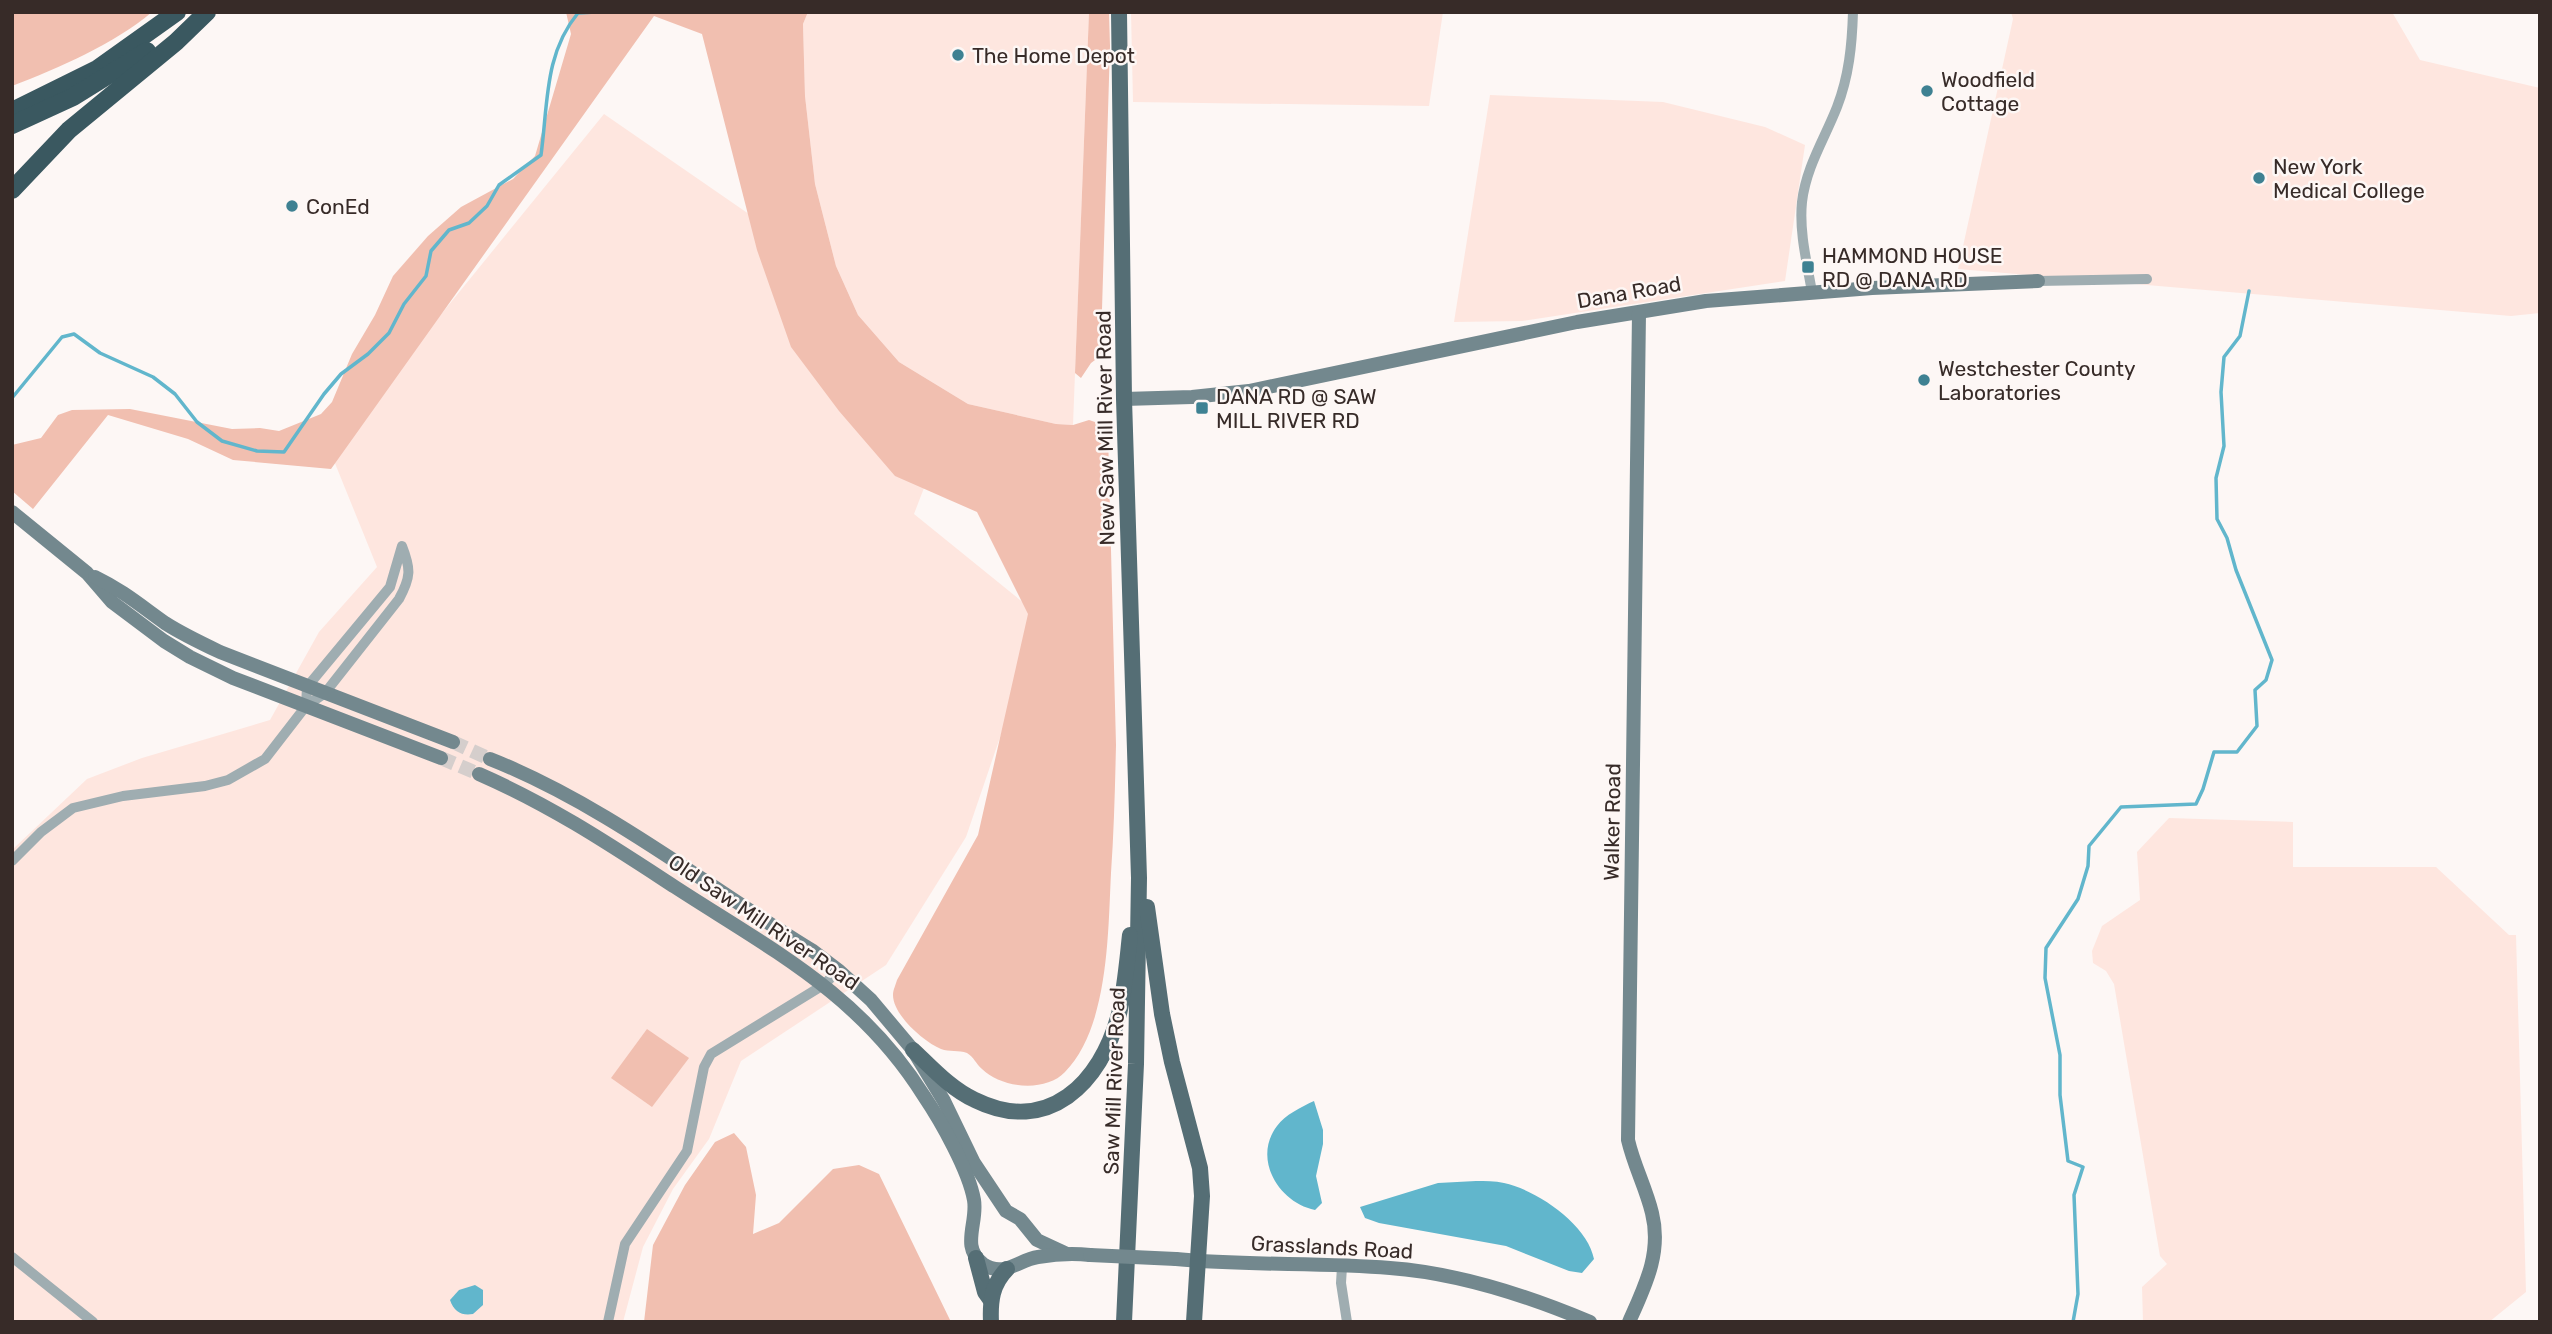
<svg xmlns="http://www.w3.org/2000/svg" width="2552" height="1334" font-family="Rubik,sans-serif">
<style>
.built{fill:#fee6df}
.green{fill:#f1bfb0}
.water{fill:#61b6cc}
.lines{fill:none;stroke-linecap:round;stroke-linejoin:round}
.stream{stroke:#61b6cc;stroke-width:3.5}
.secondary-tunnel{stroke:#d5cecc;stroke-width:14;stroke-dasharray:14 7;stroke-linecap:butt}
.street{stroke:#9fadb1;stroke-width:10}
.secondary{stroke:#73888e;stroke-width:14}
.primary{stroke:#556e75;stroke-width:16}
.highway{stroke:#3a5860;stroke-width:18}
.secondary-bridge{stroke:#73888e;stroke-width:14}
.poi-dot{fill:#3e8192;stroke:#fdf7f5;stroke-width:2.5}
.labels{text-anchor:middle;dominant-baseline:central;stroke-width:5;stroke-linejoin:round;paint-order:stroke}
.poi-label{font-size:21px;fill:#372b28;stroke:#fdf7f5;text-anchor:start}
.street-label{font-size:21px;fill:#372b28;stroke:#fdf7f5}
</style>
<rect width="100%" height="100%" fill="#fdf7f5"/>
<g class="built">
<polygon points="808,12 1089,12 1073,425 1056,424 968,404 899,362 858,315 836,266 815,184 805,96 803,24"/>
<polygon points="1131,12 1443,12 1429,106 1133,102"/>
<polygon points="2011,12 2392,12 2420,60 2540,88 2540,313 2511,316 1958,269 2013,19"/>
<polygon points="1490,95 1663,102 1765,127 1805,145 1785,281 1522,321 1454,322"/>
<polygon points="604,114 759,221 929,475 914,514 1041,617 966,837 886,965 741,1061 709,1139 673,1189 643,1247 623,1322 12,1322 12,850 87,779 142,758 270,720 319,632 377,567 330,451"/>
<polygon points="2169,818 2293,822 2293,867 2436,867 2509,935 2516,935 2526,1292 2489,1322 2143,1322 2142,1287 2167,1264 2160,1256 2114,984 2106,971 2093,963 2092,951 2102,926 2140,900 2137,852"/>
</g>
<g class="green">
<path d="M12,12h140c-38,32 -93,56 -140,74z"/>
<path d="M566,12h242l-5,12 2,72 10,88 21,82 22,49 41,47 69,42 88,20 17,1 16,-5 12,4 7,9 8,312c-1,43 -2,85 -5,128 -3,59 -2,154 -46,199 -20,21 -64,16 -83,-3 -6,-5 -8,-12 -15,-16 -8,-3 -18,-1 -26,-4 -17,-7 -48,-34 -48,-54 0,-5 3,-11 4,-15l81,-145 50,-221 -51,-102 -82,-36 -56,-65 -48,-64 -34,-97 -55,-216 -48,-18 -323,453 -98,-9 -45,-21 -80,-24 -75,94 -21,-18v-46l29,-7 17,-23 14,-5 58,-1 102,20 28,-1 19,3 42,-17 11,-12 20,-48 23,-39 18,-39 35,-40 33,-29 52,-28 22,-23 36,-122z"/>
<polygon points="1089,12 1109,12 1110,46 1101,342 1103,354 1091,363 1081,378 1075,373"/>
<polygon points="647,1029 689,1058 652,1107 611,1078"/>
<polygon points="734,1133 746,1147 756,1195 753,1234 779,1223 833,1169 859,1165 879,1174 951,1322 644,1322 653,1245 685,1185 715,1142"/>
</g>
<g class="water">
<path d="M1314,1101l9,29v14l-7,32 6,27 -7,7c-36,-7 -63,-51 -38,-84 8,-11 24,-19 37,-25z"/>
<path d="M1476,1181c9,0 19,0 28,2 33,7 84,42 90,76l-12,14 -13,-2 -63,-25 -127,-23 -14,-5 -5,-11 78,-24z"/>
<path d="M475,1285l8,5v15l-10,9c-11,2 -19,-2 -23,-14l9,-10z"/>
</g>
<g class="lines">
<g class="stream">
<path d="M12,398l50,-61 12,-3 26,19 53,24 22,17 22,28 25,19 35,10 27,1 40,-58 17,-20 27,-20 21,-21 15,-29 22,-28 5,-25 18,-21 20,-7 18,-17 12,-21 42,-30c7,-50 3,-101 37,-142l18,-1"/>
<polyline points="2073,1322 2078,1294 2074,1195 2083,1167 2068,1161 2060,1095 2060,1055 2045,978 2046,948 2078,899 2088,866 2089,846 2121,807 2196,804 2203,789 2214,752 2237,752 2257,726 2255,690 2266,680 2272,660 2236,570 2227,538 2217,519 2216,478 2224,446 2221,392 2224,357 2240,336 2249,291"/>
</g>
<g class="secondary-tunnel">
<polyline points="453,742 490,759"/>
<polyline points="441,758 479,774"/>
</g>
<g class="street">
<polyline points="2038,281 2147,279"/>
<path d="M1812,292c-5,-29 -13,-60 -10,-90 4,-35 23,-64 35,-95 12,-31 15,-62 16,-95"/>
<path d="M12,861l29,-29 32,-24 50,-12 82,-10 23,-6 37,-21 41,-53 19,-13 74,-94c12,-22 12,-30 3,-53l-12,41 -83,100 -1,19"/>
<polyline points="12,1257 93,1322"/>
<polyline points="1342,1267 1341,1283 1347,1322"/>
<polyline points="608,1322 625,1244 687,1151 704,1067 711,1054 825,984 838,970"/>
</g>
<g class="secondary">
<polyline points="1124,399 1192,397 1249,391 1577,322 1706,301 1872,288 2038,281"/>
<polyline points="12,512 87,573 112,602 164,641 190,657 233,678 441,758"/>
<path d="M95,577c27,13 46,29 70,46 17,11 36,20 55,29l233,90"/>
<path d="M490,759c114,45 218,128 323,192l25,19 33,30 42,50 31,51 30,62 32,48 14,8 17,21 28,13"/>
<path d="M479,774c73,32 130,70 196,113 97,63 185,107 249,209 17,25 45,75 50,104 4,23 -14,47 9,64 21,14 35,-4 55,-7 18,-3 34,-4 52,-2"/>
<path d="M1176,1259c71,7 143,3 214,9 69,5 136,27 200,54"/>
<path d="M1629,1322c16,-36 33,-69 23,-109 -6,-25 -18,-47 -24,-73l11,-827"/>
</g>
<g class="primary">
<polyline points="1119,12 1124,399 1139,878 1136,1064 1124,1322"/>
<polyline points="1147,907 1162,1014 1172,1062 1200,1168 1202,1196 1194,1322"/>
<path d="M913,1050c19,18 38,39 62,50 73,36 126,-17 144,-86 6,-26 8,-52 11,-79"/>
<polyline points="976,1258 985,1292 990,1299"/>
<path d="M991,1322c-1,-21 1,-38 16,-53"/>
</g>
<g class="highway">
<polyline points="12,111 97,69 177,12"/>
<polyline points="12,125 73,97 147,51"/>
<polyline points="12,190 69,130 176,42 207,12"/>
</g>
<polyline class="secondary-bridge" points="1090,1255 1176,1259"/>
</g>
<g class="poi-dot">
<circle cx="958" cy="55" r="7"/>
<circle cx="1927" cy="91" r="7"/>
<circle cx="2259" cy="178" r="7"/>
<circle cx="292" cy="206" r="7"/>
<rect x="1801" y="260" width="14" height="14" rx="3.5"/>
<circle cx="1924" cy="380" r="7"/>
<rect x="1195" y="401" width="14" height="14" rx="3.5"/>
</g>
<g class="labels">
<g class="poi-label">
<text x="972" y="55">The Home Depot</text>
<text x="1941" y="79">Woodfield<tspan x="1941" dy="24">Cottage</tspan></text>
<text x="2273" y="166">New York<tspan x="2273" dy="24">Medical College</tspan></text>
<text x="306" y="206">ConEd</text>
<text x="1822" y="255">HAMMOND HOUSE<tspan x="1822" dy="24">RD @ DANA RD</tspan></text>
<text x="1938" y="368">Westchester County<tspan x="1938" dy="24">Laboratories</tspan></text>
<text x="1216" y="396">DANA RD @ SAW<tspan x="1216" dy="24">MILL RIVER RD</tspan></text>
</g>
<g class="street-label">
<text transform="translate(1629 292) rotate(-10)">Dana Road</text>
<text transform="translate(1105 428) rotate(-91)">New Saw Mill River Road</text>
<text transform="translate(1612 822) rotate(-89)">Walker Road</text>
<text transform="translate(764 922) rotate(34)">Old Saw Mill River Road</text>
<text transform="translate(1114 1081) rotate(-88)">Saw Mill River Road</text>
<text transform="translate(1332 1247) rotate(3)">Grasslands Road</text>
</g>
</g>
<rect width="2552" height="1334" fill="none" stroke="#372b28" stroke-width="28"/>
</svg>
